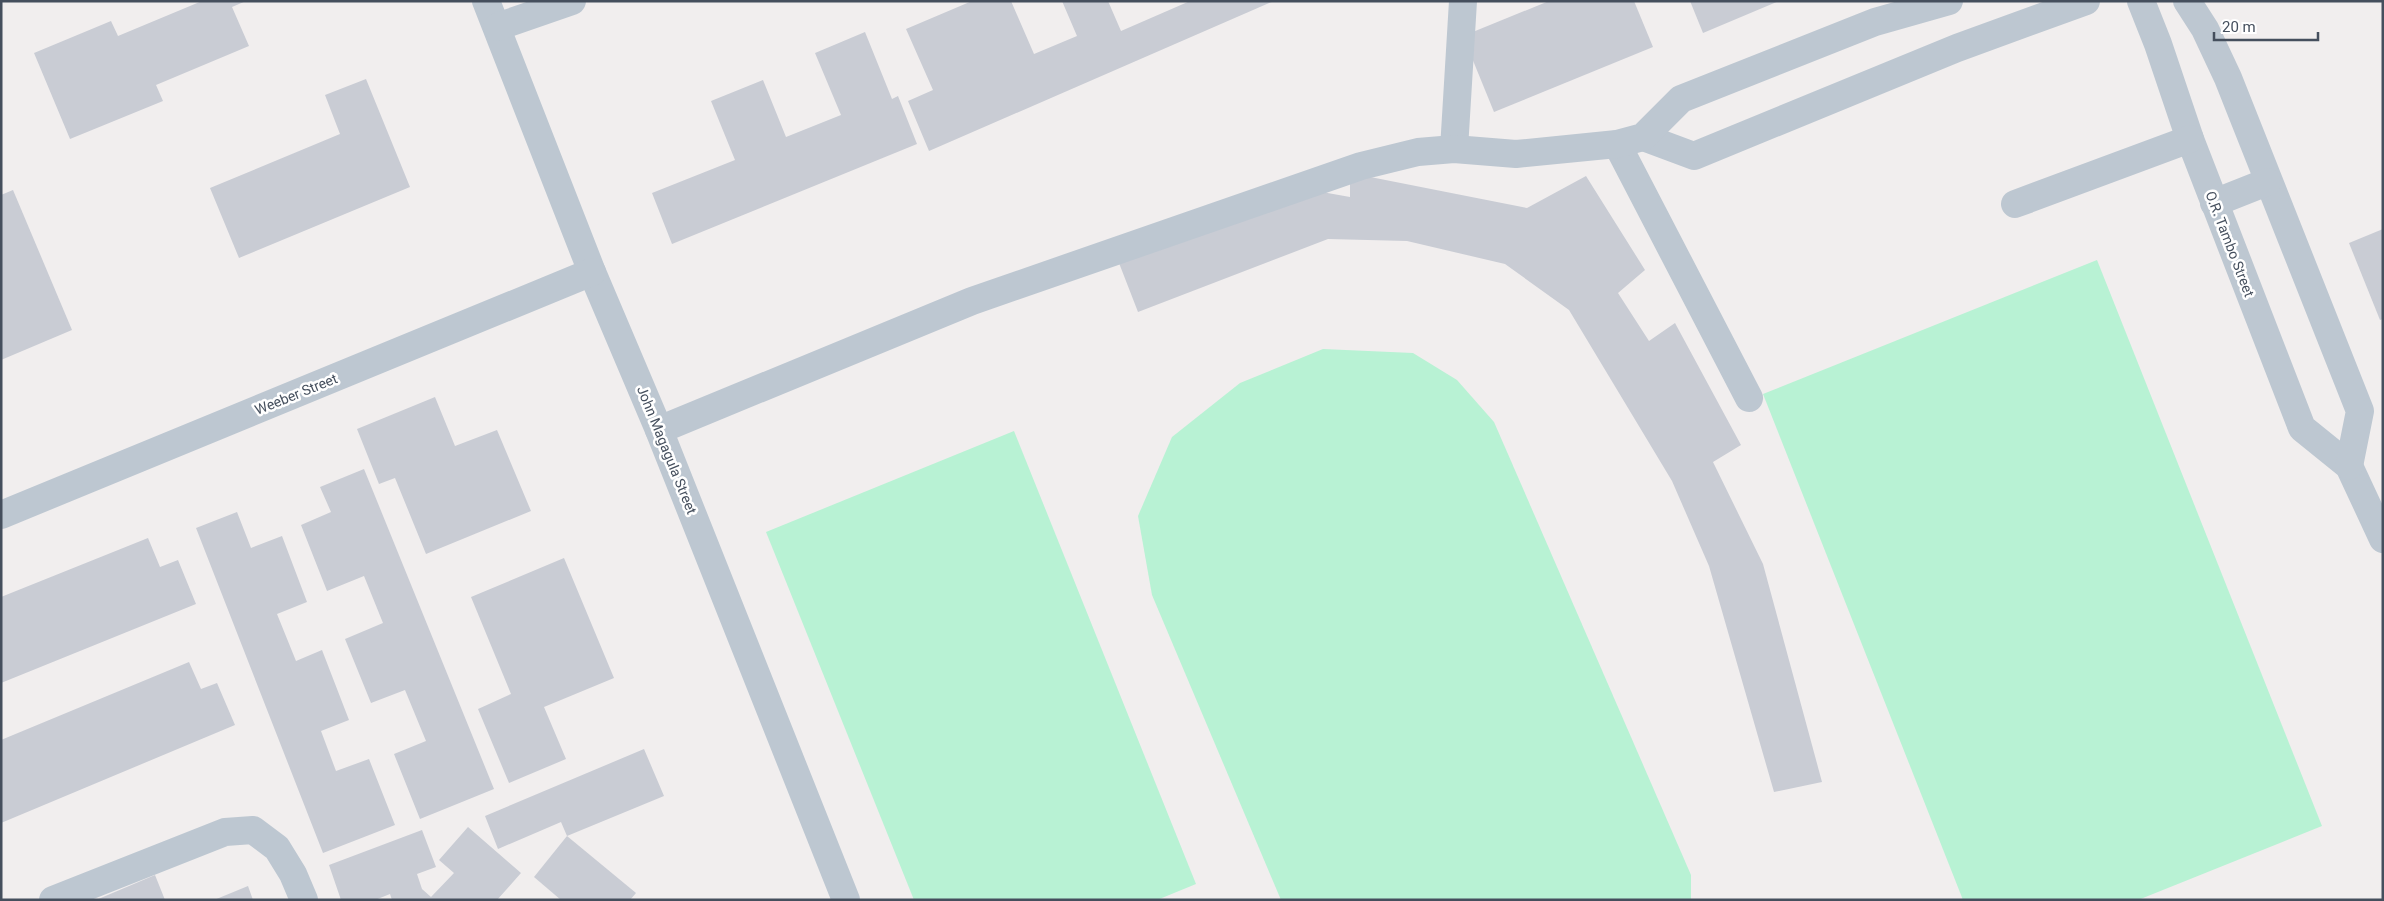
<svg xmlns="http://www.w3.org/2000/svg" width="2384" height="901" font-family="Roboto,sans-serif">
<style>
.green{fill:#b8f2d4}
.building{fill:#c9ccd4}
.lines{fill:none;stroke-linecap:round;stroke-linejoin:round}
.minor{stroke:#bdc7d1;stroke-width:28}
.labels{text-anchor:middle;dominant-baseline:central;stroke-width:5;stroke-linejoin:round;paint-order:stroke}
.street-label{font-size:14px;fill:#454f5d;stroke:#fff}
</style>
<rect width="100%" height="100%" fill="#f1eeee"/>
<g class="green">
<polygon points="2097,260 2322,826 2138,900 1963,900 1763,394"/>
<polygon points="1323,349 1413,353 1457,380 1494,422 1691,875 1691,900 1281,900 1152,595 1138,516 1172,437 1240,383"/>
<polygon points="1014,431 1196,884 1157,900 914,900 766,532"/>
</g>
<g class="building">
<polygon points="202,1 246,1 232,7 249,46 156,85 163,101 70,139 34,53 111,21 118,36"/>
<polygon points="972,1 1011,1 1034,54 1077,36 1062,1 1108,1 1121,31 1190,1 1274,1 929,151 908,101 933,90 906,29"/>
<polygon points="1549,1 1634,1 1653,47 1494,112 1463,36"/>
<polygon points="1690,1 1779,1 1703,33"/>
<polygon points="865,32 892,99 898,96 917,144 672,244 652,193 735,160 711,101 763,80 786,137 841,115 815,53"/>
<polygon points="366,79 410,187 239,258 210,188 340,134 325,95"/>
<polygon points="1350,173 1527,208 1586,176 1645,270 1618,293 1649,341 1675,323 1741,445 1713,462 1763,564 1822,782 1774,792 1709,566 1672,481 1569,310 1505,264 1407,241 1328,239 1138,312 1119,263 1322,192 1350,197"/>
<polygon points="13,190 72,330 1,360 1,195"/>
<polygon points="2383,229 2383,319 2380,320 2349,243"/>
<polygon points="435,397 455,446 497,430 531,511 426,554 395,478 379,484 357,429"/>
<polygon points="364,469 494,789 420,819 394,754 426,741 405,690 371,703 345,639 383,623 364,576 327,591 301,525 331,512 320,487"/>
<polygon points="237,512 251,548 282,536 307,602 277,614 296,661 322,650 349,720 321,731 336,771 369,759 395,825 323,853 196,528"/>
<polygon points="148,538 160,567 178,560 196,604 1,683 1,597"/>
<polygon points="564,558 614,678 544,707 566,759 509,783 478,709 511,694 471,597"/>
<polygon points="189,662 201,689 217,683 235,725 1,823 1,740"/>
<polygon points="644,749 664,796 567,836 561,822 498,849 485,816"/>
<polygon points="468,827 521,873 497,900 392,900 390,894 375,900 341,900 329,865 422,830 436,867 417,874 422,889 431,897 454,873 439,860"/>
<polygon points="567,836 636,893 630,900 561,900 534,877"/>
<polygon points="155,875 165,900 96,900"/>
<polygon points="248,886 253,900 214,900"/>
</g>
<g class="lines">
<g class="minor">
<polyline points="486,1 592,272 659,430 846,900"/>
<polyline points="2141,1 2158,44 2190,139 2302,428 2349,466 2383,539"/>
<polyline points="2187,1 2205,29 2228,78 2360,411 2349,466"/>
<polyline points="497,27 572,1"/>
<polyline points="1643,137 1694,156 1957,48 2086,1"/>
<polyline points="1617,144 1749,398"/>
<polyline points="1454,149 1463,1"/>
<polyline points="2214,203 2267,182"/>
<polyline points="2015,204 2190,139"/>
<polyline points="659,430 972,301 1361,166 1418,152 1454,149 1516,154 1617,144 1643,137 1681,99 1875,22 1949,1"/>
<polyline points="1,515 592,272"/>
<polyline points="53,900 225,832 253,830 277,848 293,874 304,900"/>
</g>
</g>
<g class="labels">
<g class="street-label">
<text transform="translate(2230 244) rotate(69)">O.R. Tambo Street</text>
<text transform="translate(296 394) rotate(-22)">Weeber Street</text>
<text transform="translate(667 450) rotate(68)">John Magagula Street</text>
</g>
</g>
<rect width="2384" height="901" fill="none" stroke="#454f5d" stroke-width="5"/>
<path d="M2214 32v8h104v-8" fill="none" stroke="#454f5d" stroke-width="2.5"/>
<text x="2222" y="32" font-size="15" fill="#454f5d" stroke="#ffffff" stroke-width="4" paint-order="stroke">20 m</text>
</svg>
